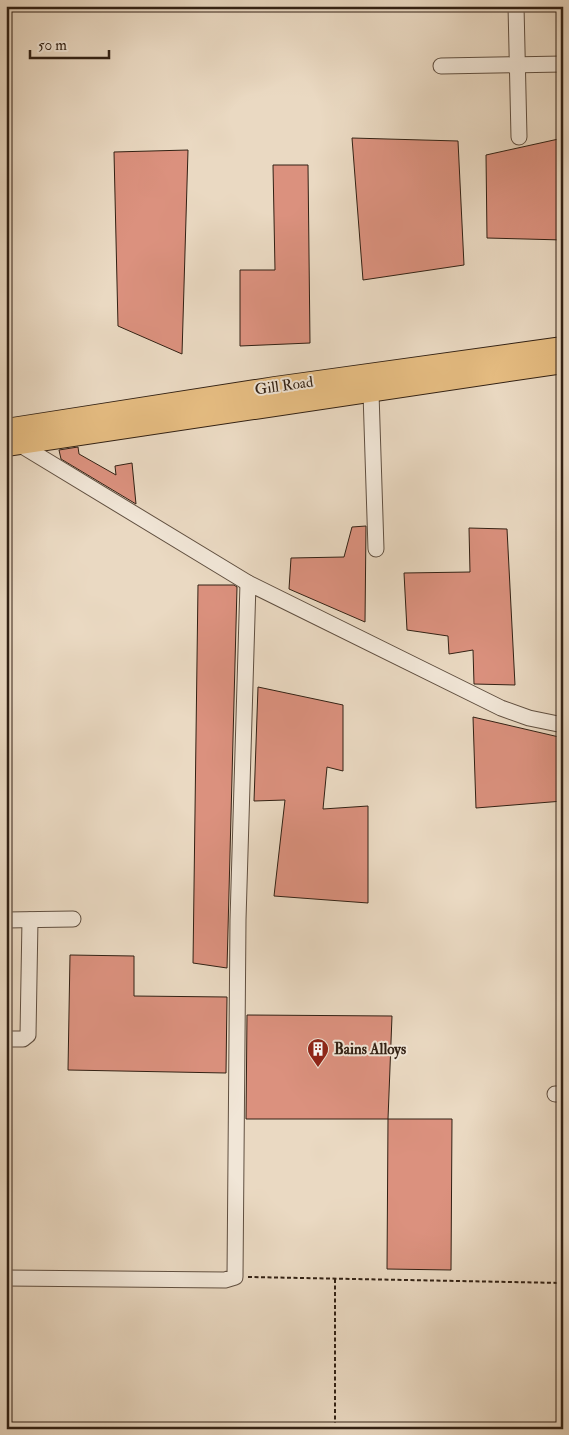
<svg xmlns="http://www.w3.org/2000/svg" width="569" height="1435" font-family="'IM FELL Double Pica',serif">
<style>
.building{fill:#db917e;stroke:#322114}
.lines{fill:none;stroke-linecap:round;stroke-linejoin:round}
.minor-casing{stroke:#604f40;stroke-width:17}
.major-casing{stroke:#322114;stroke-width:22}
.path{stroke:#322114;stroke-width:2;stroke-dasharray:4 2.5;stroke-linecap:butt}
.minor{stroke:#f1e6d7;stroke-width:15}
.major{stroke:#e5bc81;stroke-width:20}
.labels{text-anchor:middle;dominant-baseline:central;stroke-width:4;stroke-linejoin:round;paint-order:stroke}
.street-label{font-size:15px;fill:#322114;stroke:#f1e6d7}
.poi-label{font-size:15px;font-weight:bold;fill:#322114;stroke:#f1e6d7;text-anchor:start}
</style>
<rect width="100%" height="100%" fill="#ead9c2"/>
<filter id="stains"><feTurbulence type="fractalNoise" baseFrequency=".004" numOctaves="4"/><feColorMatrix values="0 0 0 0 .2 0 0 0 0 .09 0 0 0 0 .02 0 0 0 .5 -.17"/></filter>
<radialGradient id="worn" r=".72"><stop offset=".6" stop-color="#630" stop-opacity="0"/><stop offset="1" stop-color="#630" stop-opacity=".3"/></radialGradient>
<g class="building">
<polygon points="352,138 458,141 464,265 363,280"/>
<polygon points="563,138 563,240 487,238 486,155"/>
<polygon points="188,150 182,354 118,326 114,152"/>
<polygon points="273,165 308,165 310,343 240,346 240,270 275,270"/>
<polygon points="78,447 79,454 116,475 115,466 132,463 136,504 61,459 59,450"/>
<polygon points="366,526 365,622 289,589 291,558 344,557 352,527"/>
<polygon points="469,528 507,529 515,685 474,684 473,650 449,654 448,636 407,630 404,573 470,572"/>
<polygon points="198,585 234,585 237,587 227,968 193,963"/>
<polygon points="258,687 343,705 343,771 327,767 323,809 368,806 368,903 274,896 285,800 254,801"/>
<polygon points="473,717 559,737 563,801 476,808"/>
<polygon points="70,955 134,956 134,996 227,997 226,1073 68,1070"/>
<polygon points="247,1015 392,1016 388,1119 246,1119"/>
<polygon points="388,1119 452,1119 451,1270 387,1269"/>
</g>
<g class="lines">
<g class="minor-casing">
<g id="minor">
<polyline points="516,6 519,137"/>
<polyline points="441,66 563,64"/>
<polyline points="371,393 376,549"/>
<polyline points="19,444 248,583"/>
<polyline points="6,920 73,919"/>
<polyline points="6,1039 23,1039 28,1035 30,920"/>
<polyline points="555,1094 563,1094"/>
<polyline points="6,1278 225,1280 235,1277 238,920 248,583 501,708 529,718 563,725"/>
</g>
</g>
<g class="major-casing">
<g id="major">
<polyline points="6,429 275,387 563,347"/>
<polyline points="6,446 563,363"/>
</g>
</g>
<g class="path">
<polyline points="248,1277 563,1283"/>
<polyline points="335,1279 335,1429"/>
</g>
<use href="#minor" class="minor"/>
<use href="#major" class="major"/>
</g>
<defs>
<g id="building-pin" transform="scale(1.125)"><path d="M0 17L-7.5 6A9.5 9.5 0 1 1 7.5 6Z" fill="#8f2418" stroke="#f1e6d7"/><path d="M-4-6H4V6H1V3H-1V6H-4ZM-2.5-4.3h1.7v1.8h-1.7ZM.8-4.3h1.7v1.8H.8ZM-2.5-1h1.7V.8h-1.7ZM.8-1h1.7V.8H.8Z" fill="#fff"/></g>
</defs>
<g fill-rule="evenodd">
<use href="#building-pin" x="318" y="1049"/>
</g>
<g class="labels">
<g class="street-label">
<text transform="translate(284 386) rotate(-8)">Gill Road</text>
</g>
<g class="poi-label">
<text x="334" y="1049">Bains Alloys</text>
</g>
</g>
<rect width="569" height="1435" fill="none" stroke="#ead9c2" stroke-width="25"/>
<rect x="8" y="8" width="554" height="1420" fill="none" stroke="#322114" stroke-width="2.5"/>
<rect x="12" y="12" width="544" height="1410" fill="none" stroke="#322114"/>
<path d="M30 50v8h79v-8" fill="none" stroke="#322114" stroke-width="2.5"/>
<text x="38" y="50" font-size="15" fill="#322114" stroke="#f1e6d7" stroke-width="4" paint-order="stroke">50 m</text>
<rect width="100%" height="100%" filter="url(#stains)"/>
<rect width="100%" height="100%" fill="url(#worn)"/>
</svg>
